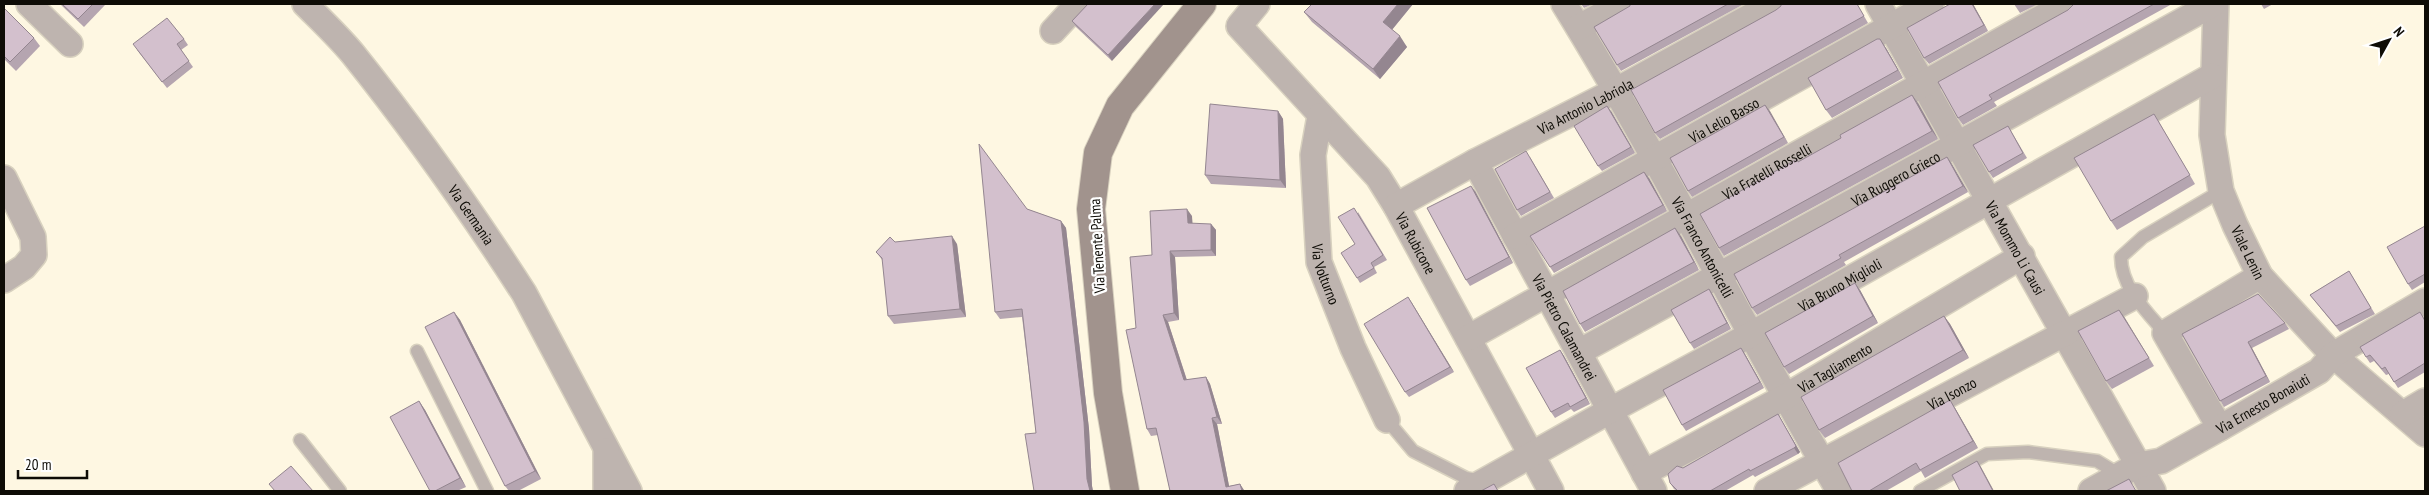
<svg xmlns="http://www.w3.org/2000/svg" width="2429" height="495" font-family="'PT Sans Narrow',sans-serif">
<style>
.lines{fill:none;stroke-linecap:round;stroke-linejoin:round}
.service-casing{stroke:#d8d1bf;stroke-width:15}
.minor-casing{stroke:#d8d1bf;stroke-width:28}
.secondary-casing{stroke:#d8d1bf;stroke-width:30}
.service{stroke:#beb4af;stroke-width:12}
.minor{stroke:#beb4af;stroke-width:25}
.secondary{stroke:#a1938d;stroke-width:28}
.wall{fill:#b5a5b0}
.shaded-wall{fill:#948690}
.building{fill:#d3c0cd;stroke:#948690}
.labels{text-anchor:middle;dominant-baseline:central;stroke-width:4.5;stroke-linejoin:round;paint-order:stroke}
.street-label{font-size:15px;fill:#0e0c06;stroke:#fff}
</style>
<rect width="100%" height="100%" fill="#fef7e2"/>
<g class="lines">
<g class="service-casing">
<g id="service">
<path d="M2165,333c-19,-22 -44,-46 -44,-76l22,-20 78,-46"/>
<polyline points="417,351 487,491"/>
<polyline points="1387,420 1413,451 1466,478 1481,481"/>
<polyline points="300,440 340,491"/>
<polyline points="1920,491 1987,454 2028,452 2097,461 2120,475"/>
</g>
</g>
<g class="minor-casing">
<g id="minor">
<polyline points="29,4 70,44"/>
<path id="s1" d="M305,4c16,16 33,32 48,50 61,76 118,157 171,239l105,198"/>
<path id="s2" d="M1257,4l-18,22 139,151 18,29 155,285"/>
<path id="s3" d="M1564,4c98,159 181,326 275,487"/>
<path id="s4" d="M1878,4l275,487"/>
<path id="s5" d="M2216,4l-4,131 9,56 14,34 25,51 73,79 92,79"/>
<polyline points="1579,27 1622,4"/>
<polyline points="1053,31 1078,4"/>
<path id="s6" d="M1320,116l-7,39 6,107 34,86 34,72"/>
<path id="s7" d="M1475,162l179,329"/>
<polyline points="4,178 33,237 34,255 24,267 4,280"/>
<path id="s8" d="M1396,206l79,-44 140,-71 158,-87"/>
<path id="s9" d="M1515,236l416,-232"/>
<path id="s10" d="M1468,338l598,-334"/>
<path id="s11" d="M1579,352l634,-348"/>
<polyline points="2403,414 2425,401"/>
<polyline points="2220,428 2165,333 2260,276"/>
<path id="s12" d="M1644,473l141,-76 237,-141"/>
<polyline points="606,491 606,451"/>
<path id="s13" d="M1467,491l144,-81 139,-75 462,-259"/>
<path id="s14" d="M1767,491l368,-195"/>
<path id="s15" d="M2091,491l47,-26 23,-4 59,-33 99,-57 14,-16 92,-54"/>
</g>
</g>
<g class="secondary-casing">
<polyline id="secondary" points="1125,491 1108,393 1091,209 1098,153 1120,106 1202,4"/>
</g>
<use href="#service" class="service"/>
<use href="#minor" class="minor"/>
<use href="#secondary" class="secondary"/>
</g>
<g class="wall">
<polygon points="60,4 106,4 84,27"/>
<polygon points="1088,4 1112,61 1076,27 1072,21"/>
<polygon points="1312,4 1413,4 1392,30 1407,47 1380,79 1312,22 1304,12"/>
<polygon points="1581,4 1593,4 1584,8"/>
<polygon points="1630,4 1744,4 1621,71 1617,65"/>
<polygon points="1781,4 1857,4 1868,23 1660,139 1655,133 1781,6"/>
<polygon points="1950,4 1973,4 1988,31 1929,64 1924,58"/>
<polygon points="2014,4 2038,4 2020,13"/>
<polygon points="2074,4 2172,4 1994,102 1997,106 1963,125 1958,118"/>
<polygon points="2261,4 2273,4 2264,9"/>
<polygon points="4,8 34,38 40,46 16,71 4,59"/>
<polygon points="184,39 188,45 181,50 193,67 167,88 137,50"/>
<polygon points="1886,48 1903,78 1832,118 1826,110"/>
<polygon points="1918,103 1938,139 1724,256 1719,248 1798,162"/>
<polygon points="1765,105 1788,143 1692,197 1688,191"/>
<polygon points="1278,111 1283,119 1286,188 1211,184 1205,175"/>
<polygon points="1611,111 1635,153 1602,171 1598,166"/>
<polygon points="2159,122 2195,184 2117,230 2111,221"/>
<polygon points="2011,131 2027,158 1993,178 1989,172"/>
<polygon points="1530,157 1554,198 1521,216 1517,210"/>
<polygon points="1947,157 1968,192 1844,262 1846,265 1757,315 1752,308"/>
<polygon points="1649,178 1667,211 1554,273 1550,267"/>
<polygon points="1475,191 1513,263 1470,286 1466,280"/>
<polygon points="1027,209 1061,221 1066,228 1089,429 1092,486 1093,491 1034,491 1036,433 1022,317 1000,319 995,312"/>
<polygon points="1358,212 1387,260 1374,267 1377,273 1360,283 1357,278 1355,244"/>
<polygon points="1192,216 1192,224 1211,224 1216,230 1216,256 1175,257 1179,320 1168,322 1187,380 1206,377 1210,384 1222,424 1217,424 1229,486 1240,484 1244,491 1170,491 1158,435 1151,436 1147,429 1136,328 1152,255"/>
<polygon points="2425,226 2425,282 2412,290 2408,284"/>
<polygon points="1681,236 1699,270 1585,332 1580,324"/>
<polygon points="895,242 957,244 966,317 894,324 888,316 883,261 876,252"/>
<polygon points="2349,271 2375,314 2340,332 2310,295"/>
<polygon points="1860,290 1878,323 1789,374 1784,367"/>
<polygon points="1713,295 1731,329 1694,349 1690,343"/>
<polygon points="1408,297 1454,372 1409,397 1405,392"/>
<polygon points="2119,310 2154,366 2112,389 2106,381"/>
<polygon points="454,312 460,320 541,479 518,491 509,491 505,486"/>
<polygon points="2420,312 2425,320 2425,372 2398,388 2389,374 2386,375 2374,361 2370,363 2366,357"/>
<polygon points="1944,316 1950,324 1969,358 1825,438 1819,430"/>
<polygon points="2285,323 2289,329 2252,348 2270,382 2224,407 2182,334"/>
<polygon points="1560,350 1564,356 1590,404 1574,412 1571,409 1555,418 1551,412"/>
<polygon points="1745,354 1764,388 1686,431 1682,425"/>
<polygon points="419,401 425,410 466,487 457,491 430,491"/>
<polygon points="1955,408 1978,448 1925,478 1921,471 1886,491 1852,491"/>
<polygon points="1778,414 1800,452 1798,454 1755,477 1753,475 1725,491 1677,491 1674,489 1670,483 1683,468"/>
</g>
<g class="shaded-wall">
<polygon points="1155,4 1164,4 1112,61 1108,55"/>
<polygon points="1398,4 1413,4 1390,32 1383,22"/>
<polygon points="1972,4 1973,4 1988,31 1984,25"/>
<polygon points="1400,36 1407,47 1380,79 1373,69"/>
<polygon points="1880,39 1886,48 1903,78 1898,70"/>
<polygon points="1912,95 1918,103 1938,139 1932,131"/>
<polygon points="1765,105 1770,111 1788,143 1784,137"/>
<polygon points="1607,106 1611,111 1635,153 1631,147"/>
<polygon points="1278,111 1283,119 1286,188 1280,180"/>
<polygon points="1947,157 1952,164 1968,192 1963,186"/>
<polygon points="1644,172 1649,178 1667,211 1663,205"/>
<polygon points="1471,186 1475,191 1513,263 1509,257"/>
<polygon points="1187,209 1192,216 1193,230 1188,223"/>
<polygon points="1061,221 1066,228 1089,429 1092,486 1093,491 1090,491 1087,479"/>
<polygon points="1211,224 1216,230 1216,256 1211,250"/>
<polygon points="1675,228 1681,236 1699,270 1694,262"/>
<polygon points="952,236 957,244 966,317 960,309"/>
<polygon points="1170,251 1175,257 1179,320 1174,313"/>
<polygon points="1855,283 1860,290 1878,323 1873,316"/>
<polygon points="1709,289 1713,295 1731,329 1727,323"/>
<polygon points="1408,297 1412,303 1454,372 1450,367"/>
<polygon points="2119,310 2125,318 2154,366"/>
<polygon points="454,312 460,320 541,479 535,471"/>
<polygon points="1163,315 1168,322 1189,387 1184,380"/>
<polygon points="1944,316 1950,324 1969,358 1963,350"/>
<polygon points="2248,342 2252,348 2270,382 2266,376"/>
<polygon points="1741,348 1745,354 1764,388 1760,382"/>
<polygon points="1560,350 1564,356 1590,404 1586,398"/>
<polygon points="1206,377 1210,384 1222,424 1217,417"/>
<polygon points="1950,400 1955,408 1978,448 1973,441"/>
<polygon points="419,401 425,410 466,487 460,478"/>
<polygon points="1778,414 1800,452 1798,454 1794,448"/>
<polygon points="1212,418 1217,424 1230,491 1226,487"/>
<polygon points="1977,461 1981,467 1994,491 1993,491"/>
<polygon points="1240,484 1244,490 1244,491 1242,491"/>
</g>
<g class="building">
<polygon points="62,4 93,4 78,19"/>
<polygon points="1088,4 1155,4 1108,55 1072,21"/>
<polygon points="1312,4 1398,4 1383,22 1400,36 1373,69 1304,12"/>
<polygon points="1630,4 1728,4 1617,65 1594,27 1630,6"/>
<polygon points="1781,4 1857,4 1864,16 1655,133 1631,90 1776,10 1781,6"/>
<polygon points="1950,4 1972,4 1984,25 1924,58 1907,28"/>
<polygon points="2074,4 2154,4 1989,95 1992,99 1958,118 1938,82 2068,10"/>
<polygon points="4,8 34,38 10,62 4,56"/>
<polygon points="167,18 184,39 177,44 189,61 162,82 133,44"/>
<polygon points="1877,39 1880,39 1898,70 1826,110 1808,78"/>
<polygon points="1912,95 1932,131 1719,248 1700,214 1797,159 1798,162 1841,138 1840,135"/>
<polygon points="1210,104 1278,111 1280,180 1205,175"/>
<polygon points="1765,105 1784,137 1688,191 1670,158"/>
<polygon points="1607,106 1631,147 1598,166 1574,126"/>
<polygon points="2154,114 2190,175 2111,221 2074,158"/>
<polygon points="2008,126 2023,153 1989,172 1973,145"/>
<polygon points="979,144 1027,209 1061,221 1084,422 1087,479 1090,491 1034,491 1025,434 1036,433 1022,309 995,312"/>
<polygon points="1526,151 1550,192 1517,210 1495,169"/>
<polygon points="1947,157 1963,186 1839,255 1841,258 1752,308 1734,274"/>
<polygon points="1644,172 1663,205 1550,267 1530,236"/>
<polygon points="1471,186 1509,257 1466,280 1427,208"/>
<polygon points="1354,208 1383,255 1371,263 1374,268 1357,278 1341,253 1355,244 1338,217"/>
<polygon points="1187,209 1188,223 1211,224 1211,250 1170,251 1174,313 1163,315 1184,380 1206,377 1217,417 1212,418 1226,487 1240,484 1242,491 1170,491 1156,428 1147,429 1126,330 1136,328 1130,257 1152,255 1150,211"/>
<polygon points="2425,226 2425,274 2408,284 2387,247"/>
<polygon points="1675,228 1694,262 1580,324 1563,291"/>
<polygon points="952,236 960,309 888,316 882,258 876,252 890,237 895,242"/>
<polygon points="2349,271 2371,308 2336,326 2310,295"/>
<polygon points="1855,283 1873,316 1784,367 1765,333"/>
<polygon points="1709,289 1727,323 1690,343 1671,310"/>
<polygon points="2258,294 2285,323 2248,342 2266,376 2220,401 2182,334"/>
<polygon points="1408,297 1450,367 1405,392 1364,324"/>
<polygon points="2119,310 2149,358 2106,381 2078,331"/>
<polygon points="454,312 535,471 505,486 425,327"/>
<polygon points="2420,312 2425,321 2425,363 2394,382 2385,367 2382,369 2370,355 2366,357 2360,347"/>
<polygon points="1944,316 1963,350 1819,430 1801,397"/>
<polygon points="1741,348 1760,382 1682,425 1663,390"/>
<polygon points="1560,350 1586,398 1570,407 1568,403 1551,412 1526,368"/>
<polygon points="1950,400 1973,441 1920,470 1916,463 1869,491 1852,491 1838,463"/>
<polygon points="419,401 460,478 435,491 430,491 390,417"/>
<polygon points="1778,414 1796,446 1794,448 1750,471 1749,469 1710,491 1678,491 1670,483 1668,474 1677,466 1683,468"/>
<polygon points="1977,461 1993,491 1960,491 1952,475"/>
<polygon points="291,466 313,491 275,491 269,484"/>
<polygon points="2129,479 2136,491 2106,491"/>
<polygon points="1494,484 1498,491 1481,491"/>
</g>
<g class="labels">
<g class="street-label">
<text stroke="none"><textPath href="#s8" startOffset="214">Via Antonio Labriola</textPath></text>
<text stroke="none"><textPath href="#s9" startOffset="239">Via Lelio Basso</textPath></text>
<text stroke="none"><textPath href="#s10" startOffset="342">Via Fratelli Rosselli</textPath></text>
<text stroke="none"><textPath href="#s11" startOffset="361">Via Ruggero Grieco</textPath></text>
<text stroke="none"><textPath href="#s1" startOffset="269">Via Germania</textPath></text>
<text stroke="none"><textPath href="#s2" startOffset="310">Via Rubicone</textPath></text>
<text transform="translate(1097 246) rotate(-93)">Via Tenente Palma</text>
<text stroke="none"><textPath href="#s3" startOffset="280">Via Franco Antonicelli</textPath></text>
<text stroke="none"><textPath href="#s4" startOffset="280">Via Mommo Li Causi</textPath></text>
<text stroke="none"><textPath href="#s5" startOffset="255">Viale Lenin</textPath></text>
<text stroke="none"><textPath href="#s6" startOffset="160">Via Volturno</textPath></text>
<text stroke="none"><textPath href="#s13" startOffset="426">Via Bruno Miglioli</textPath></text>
<text stroke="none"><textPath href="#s7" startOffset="188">Via Pietro Calamandrei</textPath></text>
<text stroke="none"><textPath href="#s12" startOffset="218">Via Tagliamento</textPath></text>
<text stroke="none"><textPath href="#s14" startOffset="209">Via Isonzo</textPath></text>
<text stroke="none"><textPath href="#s15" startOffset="194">Via Ernesto Bonaiuti</textPath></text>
</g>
</g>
<rect width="2429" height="495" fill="none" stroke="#0e0c06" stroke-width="10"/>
<g transform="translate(2389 40) rotate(50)" stroke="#ffffff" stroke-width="4" paint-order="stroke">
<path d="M0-4L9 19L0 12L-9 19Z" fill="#0e0c06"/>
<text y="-8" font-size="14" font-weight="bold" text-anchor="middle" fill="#0e0c06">N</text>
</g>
<path d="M18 470v8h69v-8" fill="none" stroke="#0e0c06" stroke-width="2.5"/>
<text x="25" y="470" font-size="15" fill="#0e0c06" stroke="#ffffff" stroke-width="4" paint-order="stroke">20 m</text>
</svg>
